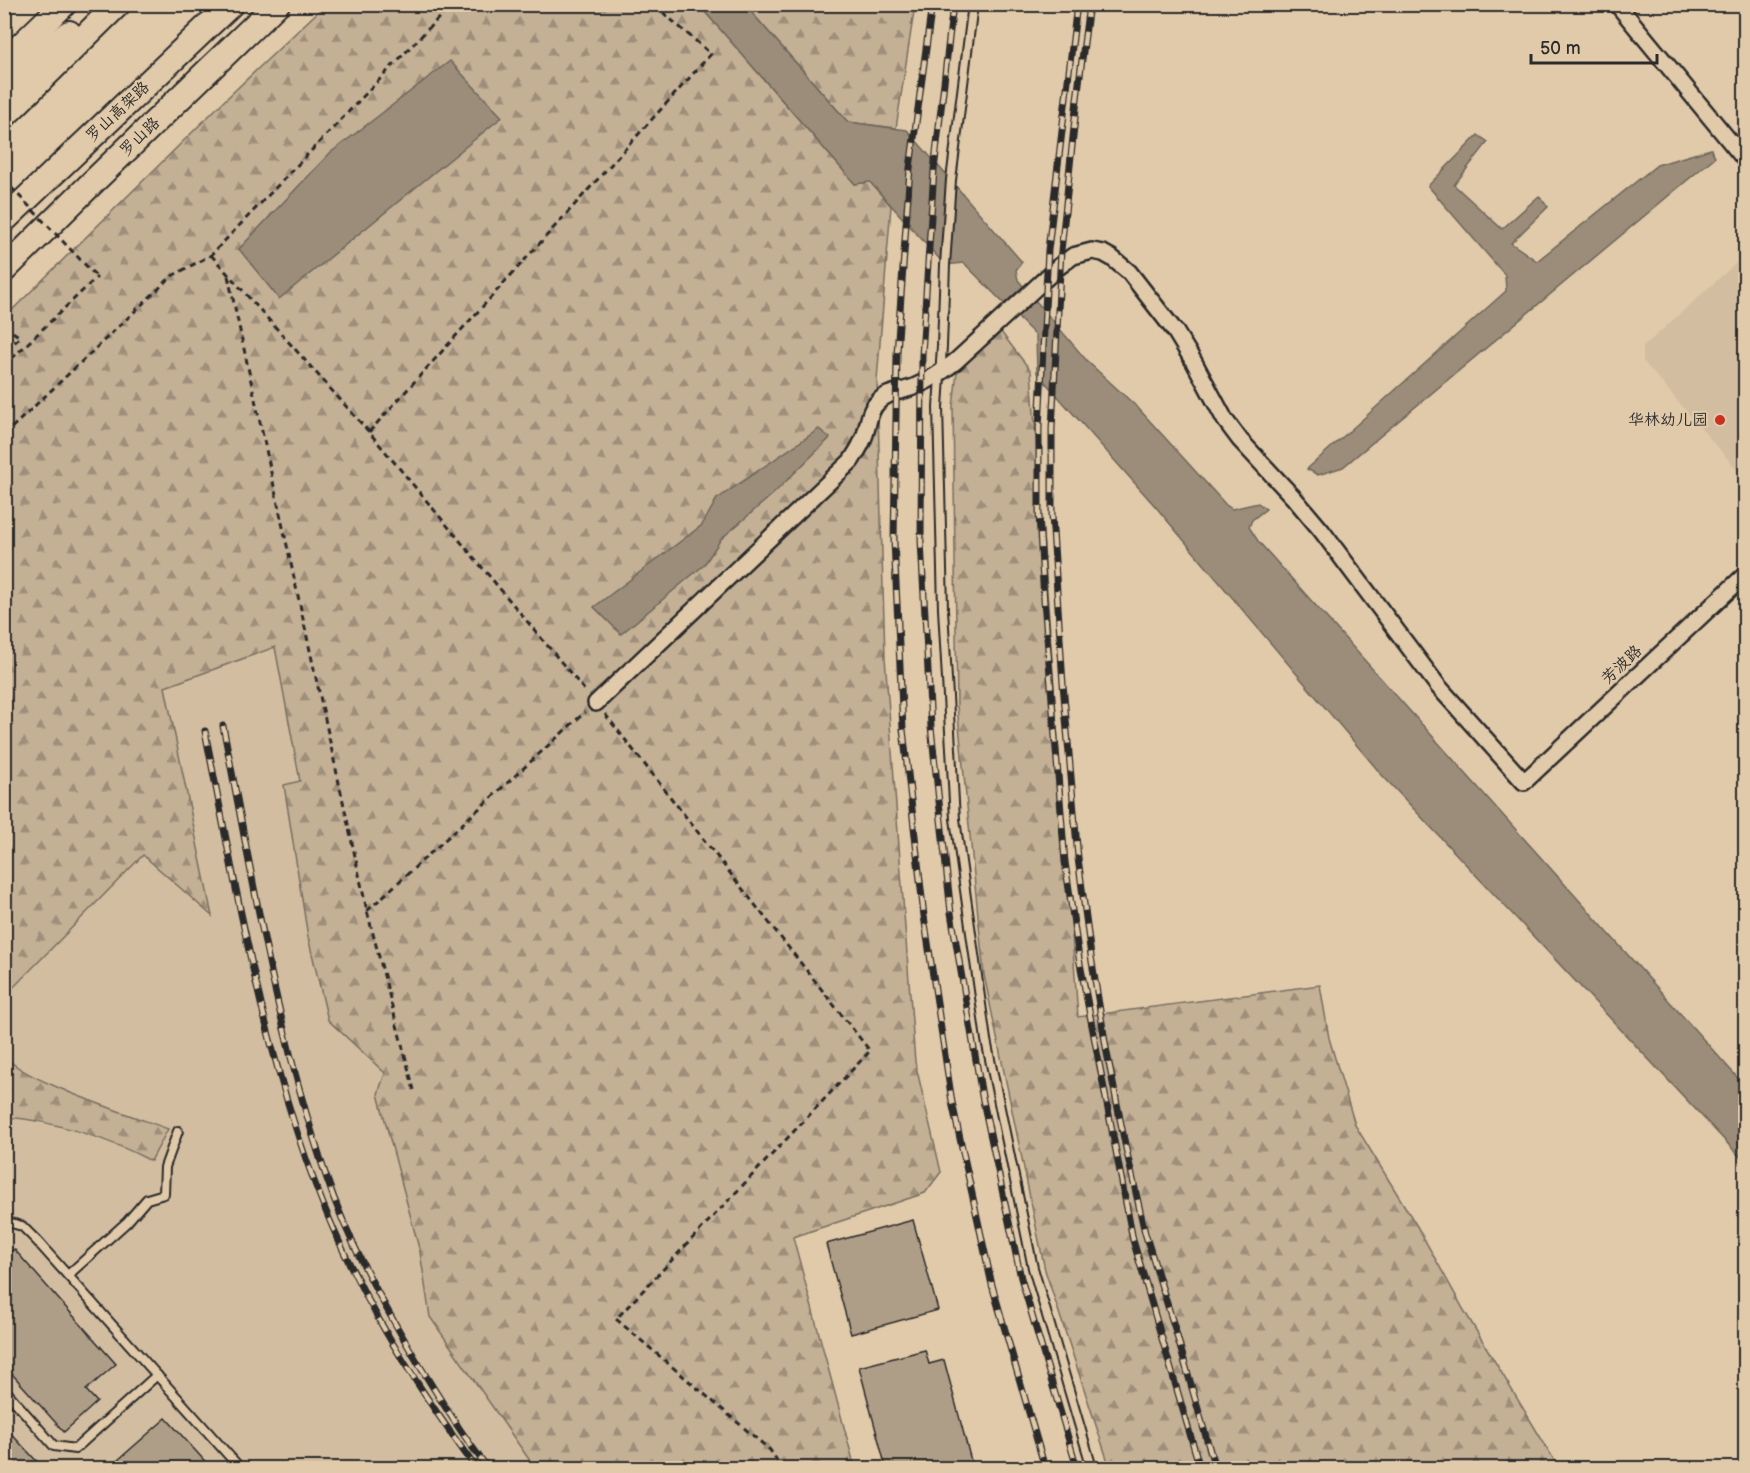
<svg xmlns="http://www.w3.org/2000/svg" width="1750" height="1473" font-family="'Balsamiq Sans','LXGW WenKai TC',sans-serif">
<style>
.built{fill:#d2bda0}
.forest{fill:url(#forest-firs);stroke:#776e60;stroke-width:1.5}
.water{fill:#9b8d7a;stroke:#6e665a;stroke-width:1.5}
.building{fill:#af9e87;stroke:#2b2b2b;stroke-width:1.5}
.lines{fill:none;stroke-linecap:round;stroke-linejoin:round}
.service-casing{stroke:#2b2b2b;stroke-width:12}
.minor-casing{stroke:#2b2b2b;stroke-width:20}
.primary-casing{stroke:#2b2b2b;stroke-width:28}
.trunk-casing{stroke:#2b2b2b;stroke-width:28}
.path{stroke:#2b2b2b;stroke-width:3;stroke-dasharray:6 4.5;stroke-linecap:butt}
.service{stroke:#e1caaa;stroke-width:8}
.minor{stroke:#e1caaa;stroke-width:15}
.primary{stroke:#e1caaa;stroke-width:24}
.trunk{stroke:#e1caaa;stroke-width:24}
.rail-casing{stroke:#2b2b2b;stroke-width:7}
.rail{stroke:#e1caaa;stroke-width:4.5;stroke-dasharray:14;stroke-linecap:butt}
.path-bridge{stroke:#2b2b2b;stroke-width:3;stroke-dasharray:6 4.5;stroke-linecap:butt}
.poi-dot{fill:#c8321e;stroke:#e1caaa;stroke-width:2}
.labels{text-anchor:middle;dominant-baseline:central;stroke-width:4.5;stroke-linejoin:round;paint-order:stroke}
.street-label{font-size:16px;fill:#2b2b2b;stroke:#e1caaa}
.poi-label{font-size:16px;fill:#2b2b2b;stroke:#e1caaa;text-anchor:end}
</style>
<defs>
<pattern id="forest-firs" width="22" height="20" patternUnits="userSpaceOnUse" patternTransform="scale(1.5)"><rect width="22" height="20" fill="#c3b095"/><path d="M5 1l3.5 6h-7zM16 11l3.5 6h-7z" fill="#9f8f7a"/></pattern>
</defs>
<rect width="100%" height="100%" fill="#e1caaa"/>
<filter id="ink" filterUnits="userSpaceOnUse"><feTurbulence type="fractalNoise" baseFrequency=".0167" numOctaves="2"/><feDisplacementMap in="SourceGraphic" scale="12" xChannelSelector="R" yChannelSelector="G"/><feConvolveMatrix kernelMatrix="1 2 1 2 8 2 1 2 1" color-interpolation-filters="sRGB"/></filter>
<g filter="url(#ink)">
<g class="built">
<polygon points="1745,255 1745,479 1643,361 1643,347"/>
<polygon points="275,647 300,781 284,785 308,937 328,1020 385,1073 420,1252 430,1317 535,1468 5,1468 4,1117 72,1129 134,1152 151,1160 168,1129 94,1102 49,1084 14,1065 5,1057 5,996 143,854 212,915 165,687"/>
</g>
<g class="forest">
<polygon points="325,5 699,5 855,184 870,182 891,206 877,380 885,657 915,1062 941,1172 925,1193 793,1237 855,1468 535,1468 430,1317 420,1252 378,1094 385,1073 328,1020 308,937 284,785 300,781 275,647 165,687 212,916 143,855 5,996 5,317 226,99"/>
<polygon points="745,5 915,5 896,128 848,122"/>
<polygon points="1001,332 1031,371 1078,1017 1320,985 1329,1038 1355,1125 1418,1228 1465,1312 1559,1468 1110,1468 1045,1270 984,975 957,706 953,407 957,371"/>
<path d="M5,1057c18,17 43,26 66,36 32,13 64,24 97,36l-17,32c-41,-22 -100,-41 -146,-44z"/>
</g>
<g class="water">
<polygon points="699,5 745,5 848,122 907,130 1022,262 1016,270 1018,280 1087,361 1138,408 1226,505 1232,509 1258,503 1266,509 1252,520 1249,527 1258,541 1745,1086 1745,1162 1381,774 1155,506 1037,373 1036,336 964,263 945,265 870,182 855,184"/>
<polygon points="450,61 502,117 279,299 239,249 330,153"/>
<polygon points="1478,135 1488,142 1454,185 1502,229 1539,196 1548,207 1511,243 1537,261 1657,165 1711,149 1715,157 1343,467 1318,475 1307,469 1506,291 1505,275 1428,186"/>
<polygon points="819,429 830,438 772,495 721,539 704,565 621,634 594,607 702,525 717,499"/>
</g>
<g class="building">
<polygon points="913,1220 938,1310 851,1334 826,1244"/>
<polygon points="14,1249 116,1364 86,1390 97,1402 64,1432 4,1365 4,1258"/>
<polygon points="925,1350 929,1364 944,1360 973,1468 886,1468 859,1367"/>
<polygon points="166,1418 211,1468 109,1468"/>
<polygon points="4,1426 43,1468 4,1468"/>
</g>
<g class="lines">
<g class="service-casing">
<g id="service">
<polyline points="973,4 951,180 945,265 942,346 938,407 943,609 955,819 986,1040 1033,1268 1092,1468"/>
<polyline points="4,1221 22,1226 37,1241 240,1468"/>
<polyline points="68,1275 127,1222 147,1199 164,1194 165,1167 178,1131"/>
<polyline points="4,1389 54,1446 75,1449 157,1375"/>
</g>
</g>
<g class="minor-casing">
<g id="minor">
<polyline points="1617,4 1746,161"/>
<path d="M596,703l255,-242c5,-8 10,-15 13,-24 5,-12 4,-26 14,-35 10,-11 25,-10 38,-16 15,-6 27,-15 40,-25l101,-93 16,-12 19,-5 11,2 9,5 17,14 46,59 19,31 31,58 15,20 54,58 27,32 117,156 86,96 222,-208"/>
</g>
</g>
<g class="primary-casing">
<g id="primary">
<polyline points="4,62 64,4"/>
<polyline points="4,270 95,180 277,4"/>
</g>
</g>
<g class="trunk-casing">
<g id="trunk">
<polyline points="4,89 26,69 69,33"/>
<polyline points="4,116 118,4"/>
<polyline points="4,220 231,4"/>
</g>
</g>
<g class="path">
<polyline points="4,5 5,4"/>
<polyline points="211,255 369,432 587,693"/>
<polyline points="228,276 367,911 414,1090"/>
<polyline points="4,326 20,337 4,353"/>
<polyline points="4,366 97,277"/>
<polyline points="369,432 711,54 653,4"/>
<polyline points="4,435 172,276 211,255 452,4"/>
<polyline points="605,714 870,1051 616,1319 770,1450 782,1468"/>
<polyline points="367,911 585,712"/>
</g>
<use href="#service" class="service"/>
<use href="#minor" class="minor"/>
<use href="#primary" class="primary"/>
<use href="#trunk" class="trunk"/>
<g class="rail-casing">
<g id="rail">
<polyline points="932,4 910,168 897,353 894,541 903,729 924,916 952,1102 992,1285 1045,1468"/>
<polyline points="953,4 934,170 922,355 921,541 931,727 951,913 982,1096 1021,1278 1077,1468"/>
<polyline points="1077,4 1048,250 1039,428 1039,515 1044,600 1065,862 1079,958 1133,1240 1200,1468"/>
<polyline points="1089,4 1077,99 1061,251 1052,429 1052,515 1063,684 1078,858 1091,956 1107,1053 1125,1144 1145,1233 1175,1329 1215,1468"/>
<path d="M223,726c30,151 53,304 103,450 22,66 57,128 92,187 22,36 44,72 70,105"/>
<path d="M205,731c30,151 55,305 109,450 39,105 96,197 162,287"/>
</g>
</g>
<use href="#rail" class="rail"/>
<polyline class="path-bridge" points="4,180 97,277"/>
</g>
</g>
<circle class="poi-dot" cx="1720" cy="420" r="6"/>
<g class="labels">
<g class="street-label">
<text transform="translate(118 112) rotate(-43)">罗山高架路</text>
<text transform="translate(140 137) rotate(-44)">罗山路</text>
<text transform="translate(1622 665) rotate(-43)">芳波路</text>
</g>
<g class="poi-label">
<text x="1708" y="420">华林幼儿园</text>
</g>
</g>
<rect width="1750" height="1473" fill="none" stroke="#e1caaa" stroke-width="24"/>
<rect x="12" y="12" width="1726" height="1449" fill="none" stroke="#2b2b2b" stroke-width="2" filter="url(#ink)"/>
<path d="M1531 54v9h126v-9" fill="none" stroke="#2b2b2b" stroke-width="3"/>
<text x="1540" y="54" font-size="18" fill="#2b2b2b" stroke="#e1caaa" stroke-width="4.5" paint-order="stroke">50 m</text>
</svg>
